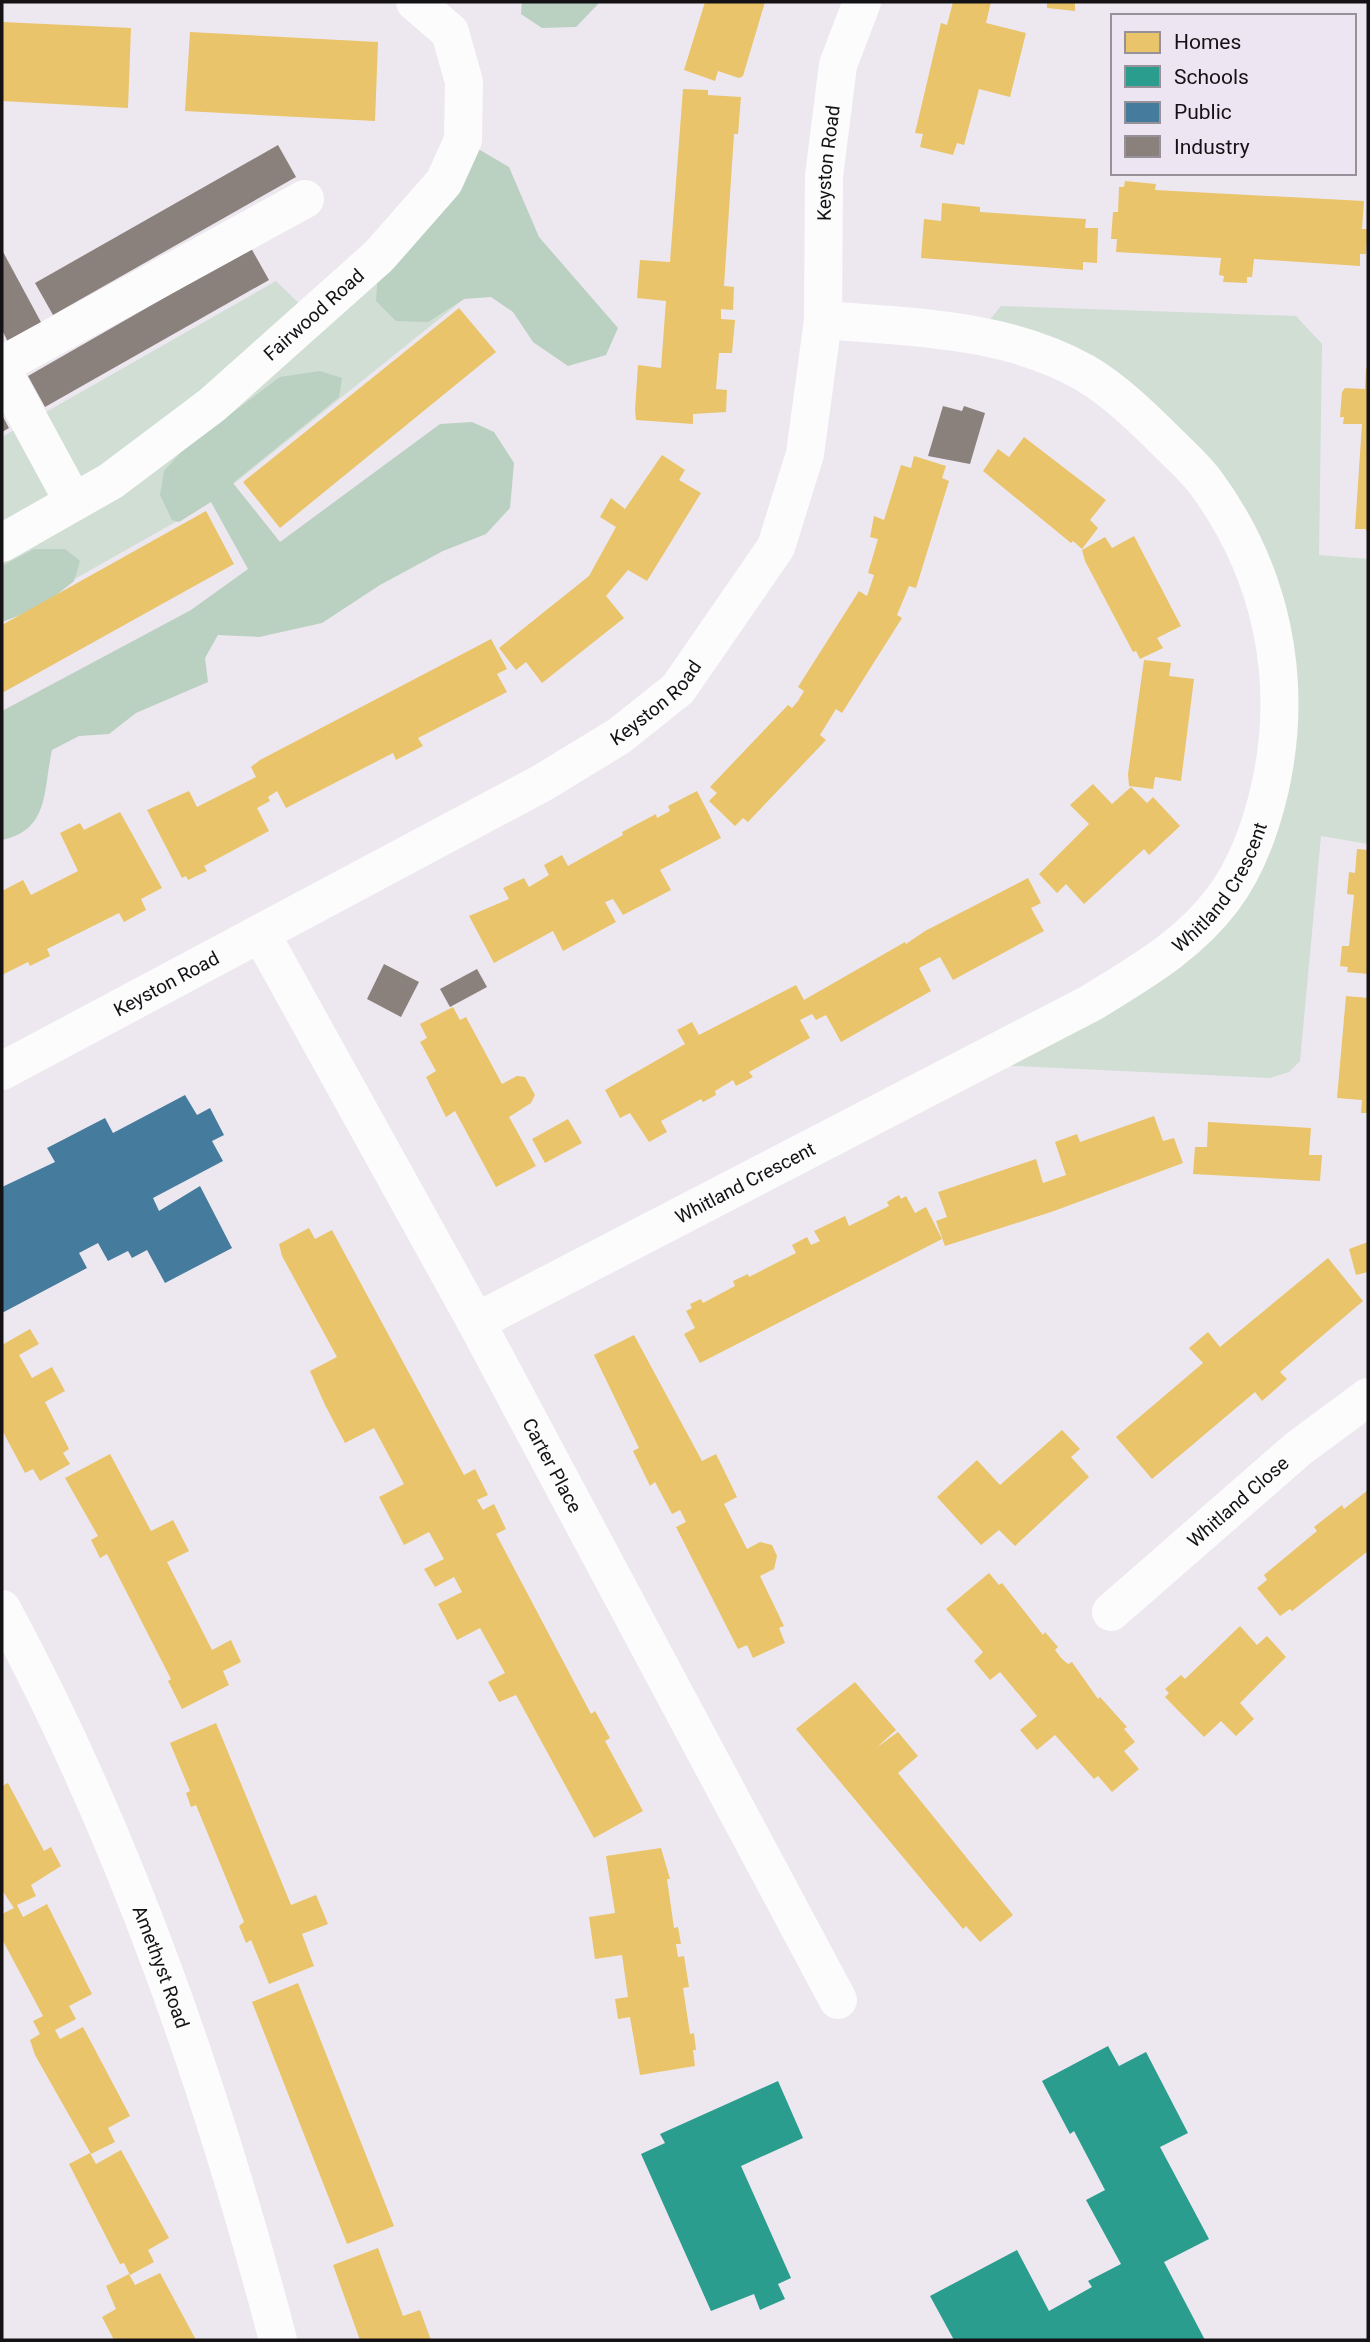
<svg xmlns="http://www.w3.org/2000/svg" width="1370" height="2342" font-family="Roboto,sans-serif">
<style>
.green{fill:#d0ded4}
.forest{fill:#bad0c1}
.homes{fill:#e9c46a}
.schools{fill:#2a9d8f}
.public{fill:#457b9d}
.industry{fill:#8a817c}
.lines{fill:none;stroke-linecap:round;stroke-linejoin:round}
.minor{stroke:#fcfcfd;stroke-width:38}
.labels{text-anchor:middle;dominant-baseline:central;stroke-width:7;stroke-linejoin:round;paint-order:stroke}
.street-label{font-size:19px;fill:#151216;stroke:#eee5f2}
</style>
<rect width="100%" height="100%" fill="#ede8ef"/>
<g class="green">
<polygon points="379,256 464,299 211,502 2,620 2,437 276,281 312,316"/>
<polygon points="1001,306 1296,316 1322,344 1319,555 1368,559 1368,844 1321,836 1300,1061 1289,1072 1270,1078 971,1064 1171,953 1260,832 1266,602 1145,420 976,337"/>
</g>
<g class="forest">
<polygon points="522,2 600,2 576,27 542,28 521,14"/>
<polygon points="463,140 509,167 539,237 618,328 606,355 568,366 533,342 513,312 491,297 464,299 428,322 396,321 376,301 379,256"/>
<path d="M320,371l22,7 -3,19 -106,86 47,59 160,-118 32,-2 22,10 20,31 -4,45 -24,26 -43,17 -63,34 -58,38 -63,14 -41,-2 -13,23 3,24 -72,31 -27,21 -30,2 -27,14c-9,40 -2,80 -50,90v-129l189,-101 57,-41 -37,-67 -32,20 -7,-2 -12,-25 4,-24 19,-21 97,-73z"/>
<polygon points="34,549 65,549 80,561 74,581 41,607 2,622 2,566"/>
</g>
<g class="homes">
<polygon points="705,2 765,2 743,76 739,78 718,71 715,81 684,70"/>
<polygon points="953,2 991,2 986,23 1026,33 1010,97 979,89 964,145 957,143 953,155 920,147 923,134 915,133 941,23 947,25"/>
<polygon points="1047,2 1075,2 1075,11 1047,8"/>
<polygon points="2,22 131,28 128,108 2,101"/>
<polygon points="190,32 378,42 375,121 185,111"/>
<polygon points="683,89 708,90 708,95 741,97 738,134 734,134 724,286 734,287 733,310 721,309 721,319 735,320 732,353 719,353 716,389 727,390 726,412 693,414 693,424 636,420 635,410 638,365 661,368 666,301 637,298 640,260 670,262"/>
<polygon points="1125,181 1156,184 1155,190 1364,201 1362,229 1368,229 1366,254 1360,254 1360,266 1254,259 1252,277 1247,277 1247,283 1223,282 1224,276 1219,275 1221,258 1116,252 1117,239 1111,239 1113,212 1118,212 1119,187 1124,187"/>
<polygon points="942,203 980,207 980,212 1086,219 1085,228 1098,228 1097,263 1083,262 1083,270 921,258 924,219 941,221"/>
<polygon points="459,308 496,352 280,528 243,482"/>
<polygon points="1366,368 1368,368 1368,536 1366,529 1355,529 1362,424 1343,424 1344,417 1340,417 1342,392 1345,388 1365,389"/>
<polygon points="1024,437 1106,500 1090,520 1098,528 1082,549 1073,541 1071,543 983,471 998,449 1009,457"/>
<polygon points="662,455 685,470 679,480 701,493 647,581 628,570 606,596 624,618 542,683 526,662 516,670 499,648 589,576 616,527 600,517 611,498 625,509"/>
<polygon points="914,456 946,466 942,478 949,481 916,588 909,586 897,615 902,618 842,713 836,709 820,735 826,740 748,822 743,818 735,826 709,801 717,793 710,787 788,705 792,708 798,701 804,691 798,687 859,591 867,596 874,575 868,573 878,539 870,537 874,516 884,520 901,465 911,468"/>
<polygon points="206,511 234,564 2,693 2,625"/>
<polygon points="1134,536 1181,626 1157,638 1163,648 1140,659 1136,651 1133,652 1085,561 1082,550 1105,537 1112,548"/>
<polygon points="491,639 507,669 497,674 507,692 418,738 423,746 396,760 393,753 286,808 277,791 268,797 270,801 257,808 269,831 204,866 207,871 188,880 186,876 182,878 147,810 189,791 197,807 256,777 251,767 260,760"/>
<polygon points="1144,660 1171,663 1169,676 1194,679 1181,781 1155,777 1153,789 1129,786 1128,774"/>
<polygon points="1093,784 1112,804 1131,787 1147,803 1153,797 1180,826 1149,855 1144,849 1084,904 1066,884 1057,893 1039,874 1089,824 1070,805"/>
<polygon points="697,791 721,838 660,870 671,890 623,915 613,899 605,902 616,922 563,951 553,931 494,963 469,916 509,899 503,888 524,878 529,887 549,875 544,865 562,855 568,866 623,835 622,832 656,814 657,818 670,811 668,806"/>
<polygon points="120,812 162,888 141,899 146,910 124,922 119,913 47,949 50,956 30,966 28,962 2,975 2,891 23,880 31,895 78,871 60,833 80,823 84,830"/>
<polygon points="1357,849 1368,850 1368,974 1347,972 1348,967 1340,966 1342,946 1349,946 1354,895 1347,894 1349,872 1355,873"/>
<polygon points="1028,878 1041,903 1031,908 1044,931 953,980 940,957 919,968 931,991 841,1042 826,1015 816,1020 812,1014 800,1020 810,1038 749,1072 753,1077 736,1086 733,1080 715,1091 716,1095 703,1102 701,1099 661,1121 667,1132 649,1142 630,1113 620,1118 605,1090 685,1044 677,1030 692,1022 699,1035 796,985 804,1000 905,942 906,944 925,931"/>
<polygon points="1346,996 1368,998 1368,1113 1361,1113 1362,1100 1337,1098"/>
<polygon points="453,1007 460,1020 466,1017 502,1084 517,1076 525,1077 535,1095 531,1103 509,1117 536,1166 496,1187 455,1111 446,1117 426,1077 436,1071 420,1042 427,1038 420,1024"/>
<polygon points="1154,1116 1163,1141 1174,1138 1183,1163 1054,1211 945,1246 936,1221 947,1217 938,1192 1036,1159 1043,1183 1066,1175 1055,1142 1077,1134 1080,1142"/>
<polygon points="568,1119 582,1143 545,1163 532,1139"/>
<polygon points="1208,1122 1311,1128 1309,1155 1322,1155 1320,1181 1193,1174 1195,1147 1207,1147"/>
<polygon points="899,1195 901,1199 906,1196 915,1213 926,1207 942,1239 700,1363 684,1334 695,1328 686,1311 692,1308 690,1304 701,1299 703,1303 735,1286 733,1281 748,1274 749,1277 796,1253 792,1245 807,1237 811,1245 820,1241 814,1231 845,1216 849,1226 889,1206 887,1202"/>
<polygon points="309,1228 315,1239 332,1230 464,1475 475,1469 488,1495 477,1500 483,1510 494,1504 506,1529 496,1534 591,1714 595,1711 610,1738 605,1741 643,1811 594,1838 516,1695 499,1702 488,1682 505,1673 480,1628 457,1640 438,1604 462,1592 454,1577 435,1587 424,1569 444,1559 429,1532 404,1545 379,1497 404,1484 374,1428 345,1443 325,1405 310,1371 337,1357 282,1256 279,1244"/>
<polygon points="1368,1242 1368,1272 1356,1275 1349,1249"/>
<polygon points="1328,1258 1363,1301 1280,1372 1287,1379 1262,1401 1255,1392 1152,1479 1116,1437 1203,1363 1189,1348 1208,1332 1220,1347"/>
<polygon points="30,1329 39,1344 19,1355 32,1378 52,1367 65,1391 45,1402 69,1449 63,1453 70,1464 40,1481 33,1469 25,1473 2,1430 2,1345"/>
<polygon points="634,1335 702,1461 716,1454 737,1497 724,1504 747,1549 760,1542 772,1545 777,1556 774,1569 760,1576 784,1626 779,1628 785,1643 753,1658 747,1645 738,1649 676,1527 686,1522 680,1510 672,1514 655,1482 650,1486 633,1451 639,1448 594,1355"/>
<polygon points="1062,1430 1080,1449 1071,1457 1089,1477 1015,1546 999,1530 981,1545 937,1497 977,1460 1000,1485"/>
<polygon points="110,1454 151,1531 173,1520 189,1551 167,1562 212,1650 231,1640 241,1662 223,1671 229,1685 182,1709 168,1681 171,1679 107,1554 100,1558 91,1540 98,1536 65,1478"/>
<polygon points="1368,1490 1368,1551 1292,1611 1290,1609 1280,1616 1257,1588 1267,1580 1264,1575 1317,1531 1314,1527 1342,1505 1344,1509"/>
<polygon points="989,1573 999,1585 1002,1583 1043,1635 1045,1632 1058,1647 1055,1650 1062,1659 1068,1664 1072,1662 1098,1699 1100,1697 1127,1727 1124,1729 1135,1742 1124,1751 1139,1769 1112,1792 1098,1776 1094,1779 1055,1735 1037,1750 1020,1730 1037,1716 1000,1672 990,1680 974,1661 983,1652 946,1609"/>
<polygon points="1240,1626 1257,1645 1267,1636 1286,1657 1240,1703 1254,1719 1236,1736 1221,1721 1204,1737 1165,1697 1169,1693 1165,1689 1181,1675 1185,1679"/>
<polygon points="855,1682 896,1730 876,1748 898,1732 918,1756 898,1773 1013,1915 980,1942 966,1926 963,1929 796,1729"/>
<polygon points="216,1723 291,1905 316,1895 328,1924 302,1934 314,1966 269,1984 251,1940 246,1943 239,1926 244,1922 196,1805 191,1807 186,1793 190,1791 170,1743"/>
<polygon points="8,1783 44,1851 51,1847 61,1866 31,1885 36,1896 17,1905 23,1917 47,1904 92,1994 69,2006 76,2019 55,2030 60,2039 83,2027 130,2116 108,2128 115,2142 91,2154 35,2055 30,2040 40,2034 33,2021 43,2016 2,1939 2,1914 14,1908 2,1890 2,1786"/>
<polygon points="661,1848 670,1879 667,1879 674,1928 678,1927 681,1944 676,1944 678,1957 684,1956 689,1987 683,1988 690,2034 694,2033 696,2050 693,2050 695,2066 640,2075 630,2017 618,2019 615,1999 628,1997 622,1955 595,1959 589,1917 615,1913 606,1856"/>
<polygon points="298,1983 394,2226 347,2244 252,2002"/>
<polygon points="121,2150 169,2238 148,2250 154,2262 130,2275 124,2263 120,2264 69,2164 90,2153 96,2164"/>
<polygon points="378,2248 403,2316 420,2310 431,2340 360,2340 333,2265"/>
<polygon points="160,2273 196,2340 114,2340 102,2317 116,2309 106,2286 129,2274 135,2285"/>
</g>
<g class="schools">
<polygon points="1108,2046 1119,2066 1146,2052 1188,2133 1160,2147 1209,2239 1164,2262 1205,2340 954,2340 930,2296 1017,2250 1049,2311 1092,2287 1088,2281 1121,2264 1086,2200 1105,2190 1074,2131 1070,2134 1042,2081"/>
<polygon points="778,2081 803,2138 741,2166 791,2278 778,2284 785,2299 760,2310 754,2294 711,2311 641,2154 665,2143 660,2134"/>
</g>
<polygon class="public" points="185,1095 197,1115 210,1108 224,1135 212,1141 223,1161 153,1198 159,1211 200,1186 232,1248 165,1283 147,1250 132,1258 128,1251 108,1261 98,1243 79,1253 87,1268 2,1313 2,1187 55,1162 47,1148 105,1118 113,1133"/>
<g class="industry">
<polygon points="278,145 296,177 53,315 35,283"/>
<polygon points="251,248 269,280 45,407 28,376"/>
<polygon points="2,250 42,324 8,342 2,330"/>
<polygon points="943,406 962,411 964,406 985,413 970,464 928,456"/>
<polygon points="2,415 9,428 2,432"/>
<polygon points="384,964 419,982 401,1017 367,999"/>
<polygon points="477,969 487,987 450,1007 440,989"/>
</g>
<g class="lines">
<g class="minor">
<polyline points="2,365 305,199"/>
<polyline points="2,370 73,501"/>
<path id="s1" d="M2,543l109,-62 101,-76 167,-149 65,-74 19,-42 1,-58 -14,-50 -35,-30"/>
<path id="s2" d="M261,934l215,388 362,678"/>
<path id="s3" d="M2,1071l540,-288 77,-47 59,-47 98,-142 29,-93 18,-134 1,-144 14,-111 24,-63"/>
<path id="s4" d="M476,1322l615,-319c48,-30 97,-57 132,-104 24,-32 38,-72 47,-111 24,-108 2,-215 -64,-305 -11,-15 -27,-29 -40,-42 -24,-24 -52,-51 -81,-68 -78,-45 -175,-46 -262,-53"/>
<path id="s5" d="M2,1609c124,230 210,479 276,731"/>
<path id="s6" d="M1111,1612l188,-164 69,-51"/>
</g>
</g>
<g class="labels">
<g class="street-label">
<text stroke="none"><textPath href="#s3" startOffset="1340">Keyston Road</textPath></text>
<text stroke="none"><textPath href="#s1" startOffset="388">Fairwood Road</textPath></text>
<text stroke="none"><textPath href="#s3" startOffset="752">Keyston Road</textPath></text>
<text stroke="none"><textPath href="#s4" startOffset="870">Whitland Crescent</textPath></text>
<text stroke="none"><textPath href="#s3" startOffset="186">Keyston Road</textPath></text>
<text stroke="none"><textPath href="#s4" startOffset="303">Whitland Crescent</textPath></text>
<text stroke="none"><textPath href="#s2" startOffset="606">Carter Place</textPath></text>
<text stroke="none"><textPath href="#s6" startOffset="168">Whitland Close</textPath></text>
<text stroke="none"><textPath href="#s5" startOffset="392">Amethyst Road</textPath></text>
</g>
</g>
<rect width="1370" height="2342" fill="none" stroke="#151216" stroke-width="7"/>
<rect x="1111" y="14" width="245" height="161" fill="#eee5f2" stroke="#97919a" stroke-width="2"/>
<rect x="1125" y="32" width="35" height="21" fill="#e9c46a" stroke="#97919a" stroke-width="2"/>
<text x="1174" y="49" font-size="21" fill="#151216">Homes</text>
<rect x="1125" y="66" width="35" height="21" fill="#2a9d8f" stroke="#97919a" stroke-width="2"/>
<text x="1174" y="84" font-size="21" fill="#151216">Schools</text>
<rect x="1125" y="102" width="35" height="21" fill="#457b9d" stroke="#97919a" stroke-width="2"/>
<text x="1174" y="119" font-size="21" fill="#151216">Public</text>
<rect x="1125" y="136" width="35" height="21" fill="#8a817c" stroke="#97919a" stroke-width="2"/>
<text x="1174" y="154" font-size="21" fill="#151216">Industry</text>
</svg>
